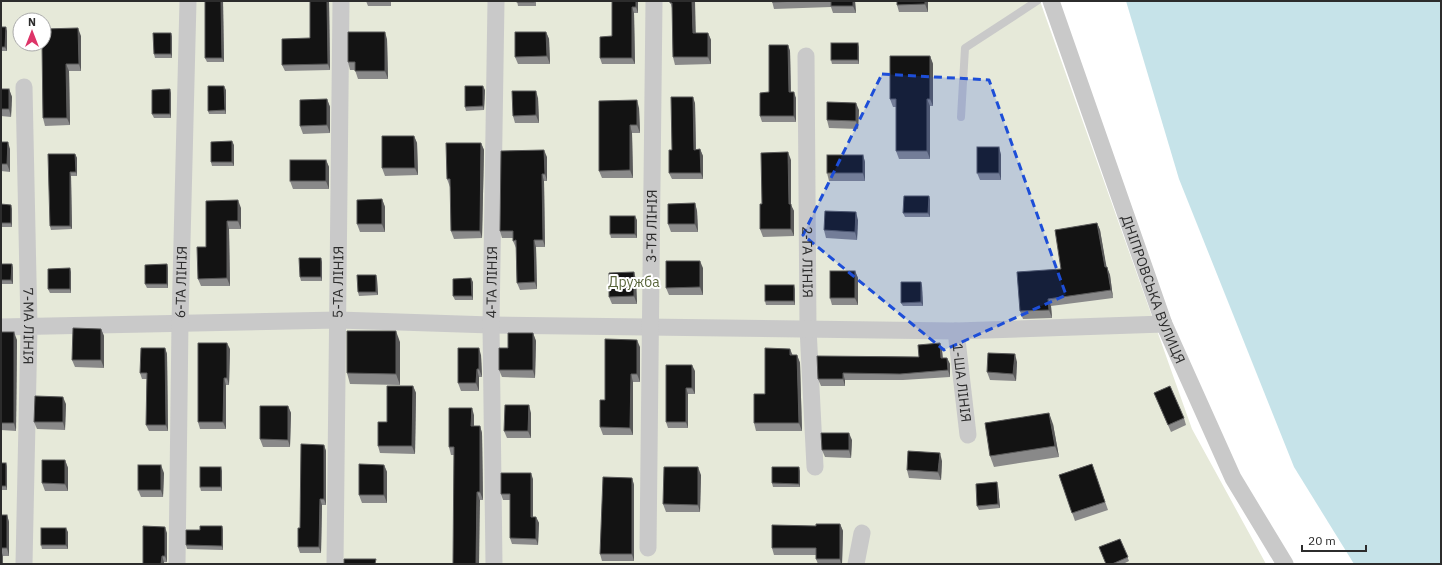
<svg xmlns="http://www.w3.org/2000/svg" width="1442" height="565" font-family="'IBM Plex Sans',sans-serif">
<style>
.green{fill:#e6e9d9;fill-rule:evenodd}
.water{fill:#c6e3e9}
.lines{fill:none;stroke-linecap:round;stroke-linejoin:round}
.lane{stroke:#c9c9c9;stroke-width:8}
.street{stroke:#c9c9c9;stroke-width:17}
.wall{fill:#898989}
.shaded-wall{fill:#5a5a5a}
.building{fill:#131313;stroke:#5a5a5a}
.marked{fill:#1d4ed8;fill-opacity:0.2;stroke:#1d4ed8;stroke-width:3;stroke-dasharray:8 5;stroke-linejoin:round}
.labels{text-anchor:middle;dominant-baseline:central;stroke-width:4;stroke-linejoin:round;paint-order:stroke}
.street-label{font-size:14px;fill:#2c2c2c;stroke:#fff}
.park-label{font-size:14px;fill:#59653c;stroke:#fff}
</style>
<rect width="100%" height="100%" fill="#fff"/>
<path class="green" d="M1,1h1039l152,428 74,135h-1265zM20,20h24v24h-24z"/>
<polygon class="water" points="1126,1 1441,1 1441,564 1354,564 1294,467 1179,179"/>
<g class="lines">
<polyline class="lane" points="961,117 965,48 1037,1"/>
<g class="street">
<path id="s1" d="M1051,1l113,323 69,154 52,86"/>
<path id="s2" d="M806,56l2,272 7,139"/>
<path id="s3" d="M24,87l5,240 -5,237"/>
<polyline points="1,327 338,320 491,325 956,331 1164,324"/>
<path id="s4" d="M956,331l12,104"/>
<path id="s5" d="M648,548l6,-547"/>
<path id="s6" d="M177,564l3,-242 8,-321"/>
<path id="s7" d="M335,564l6,-563"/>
<path id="s8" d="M494,564l-3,-239 5,-324"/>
<polyline points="856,564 862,533"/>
</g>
</g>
<g class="wall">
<polygon points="223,1 224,62 207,62 205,58"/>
<polygon points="310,1 329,1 330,70 285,71 282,65 310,38"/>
<polygon points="366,1 391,1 391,6 368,6"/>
<polygon points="517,1 536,1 536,6 518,6"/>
<polygon points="612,1 638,1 638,13 634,13 635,64 602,64 600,58 612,36"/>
<polygon points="670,1 696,33 708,33 711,40 711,64 675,65 673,57 672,8"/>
<polygon points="772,1 855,1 856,13 833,13 831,7 774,9"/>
<polygon points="928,1 928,12 899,12 897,5"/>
<polygon points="1,27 7,31 7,51 1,51"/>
<polygon points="546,32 549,39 550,64 518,64 515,57"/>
<polygon points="171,33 172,37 172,58 155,58 154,54"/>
<polygon points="81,36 81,71 69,71 70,125 45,126 43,118 42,44"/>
<polygon points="387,39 388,79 358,79 355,70 350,70 348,62"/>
<polygon points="788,45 790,51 791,92 796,98 796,122 762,122 760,116"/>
<polygon points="859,47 859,64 832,64 831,60"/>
<polygon points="930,56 933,64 933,106 930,106 930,159 899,159 896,151 896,107 893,107 890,99"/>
<polygon points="1,89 9,89 12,97 11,117 1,116"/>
<polygon points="226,90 226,114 209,114 208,111"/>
<polygon points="485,90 484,110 466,111 465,107"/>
<polygon points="171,93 171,118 154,118 152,114"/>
<polygon points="538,98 539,123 515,123 513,116"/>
<polygon points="327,99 330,107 330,133 303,134 300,126"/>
<polygon points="695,103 696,150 700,149 703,156 703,179 672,179 669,173 672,150"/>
<polygon points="639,108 640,133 632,133 633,178 602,178 599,171"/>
<polygon points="859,110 858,129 829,128 827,120"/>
<polygon points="414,136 417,143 418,175 385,176 382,168"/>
<polygon points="1,142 10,149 10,172 1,171"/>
<polygon points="481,143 484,150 482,238 454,239 451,231 451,187 450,187 447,179"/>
<polygon points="234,145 234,166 212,166 211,162"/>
<polygon points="999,147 1001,155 1001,180 980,180 977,173"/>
<polygon points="75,154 77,158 77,176 71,176 72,229 51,230 50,226"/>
<polygon points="863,155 865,162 865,181 829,181 827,173"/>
<polygon points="547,157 547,181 544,181 545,247 536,247 537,289 520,290 517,283 516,248 513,241 513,238 502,238 500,231"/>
<polygon points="326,160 329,167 329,189 293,189 290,181"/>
<polygon points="791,160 791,205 794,211 794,236 763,237 760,229 762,204"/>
<polygon points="929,196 930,200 930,217 905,217 903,213"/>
<polygon points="382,199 385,207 385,232 360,232 357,224"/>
<polygon points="206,201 241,208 241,229 229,229 230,286 201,286 198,279 206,247"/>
<polygon points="695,203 697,211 698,232 671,232 668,224"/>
<polygon points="1,204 12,209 12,227 1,227"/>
<polygon points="637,220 637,238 611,238 610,234"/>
<polygon points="858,220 857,240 826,238 824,230"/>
<polygon points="1097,223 1100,230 1106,267 1110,275 1113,298 1051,306 1052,318 1023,319 1020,311 1061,269"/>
<polygon points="322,262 322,281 301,281 300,277"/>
<polygon points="1,264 12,264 13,268 13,284 1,284"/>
<polygon points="167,264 168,268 168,288 147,288 145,284"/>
<polygon points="703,268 703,295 669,295 666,288"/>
<polygon points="855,271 858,278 858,305 832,305 830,298"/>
<polygon points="71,272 71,293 50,293 48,289"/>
<polygon points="634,272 636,280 637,304 612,304 609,297"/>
<polygon points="376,275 377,279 378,295 359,296 358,292"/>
<polygon points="473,282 473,300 455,300 453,296"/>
<polygon points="921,282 922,286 923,306 903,306 901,303"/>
<polygon points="795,289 795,305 766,305 765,301"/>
<polygon points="101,329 104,336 104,368 75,367 72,360"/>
<polygon points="1,332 17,340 16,431 1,430"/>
<polygon points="533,333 536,341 535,378 502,377 499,370 508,348"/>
<polygon points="400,342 400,385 350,384 347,373"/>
<polygon points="940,343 942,350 943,358 947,358 950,364 950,377 903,380 845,380 845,386 821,386 818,379 817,356 919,357"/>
<polygon points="640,347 640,382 633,382 633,435 603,435 600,427 605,400"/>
<polygon points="165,348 167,354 168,431 149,431 146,425 147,379 142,379 140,373"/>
<polygon points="230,349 229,385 226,385 226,429 200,429 198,422"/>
<polygon points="481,355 482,377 479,377 479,391 461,391 458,383"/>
<polygon points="792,355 797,355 800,363 802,431 756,431 754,423 765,394"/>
<polygon points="1017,362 1016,381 990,380 987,372"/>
<polygon points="695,371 695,394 688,394 688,428 668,428 666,422"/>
<polygon points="413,386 416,393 415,454 380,453 378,446 387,422"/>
<polygon points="1154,393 1184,418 1186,425 1171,432"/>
<polygon points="66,404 65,430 37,429 34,422"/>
<polygon points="288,406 291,413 290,447 263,447 260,439"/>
<polygon points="531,413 531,438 507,438 504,431"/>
<polygon points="474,415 474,426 480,426 482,433 483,500 480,500 454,455 451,455 449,447"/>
<polygon points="1053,424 1059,457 994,467 990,456"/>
<polygon points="852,440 851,458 825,457 822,450"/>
<polygon points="324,445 326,451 326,505 322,505 321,553 300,553 298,547 300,528"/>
<polygon points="65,460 68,468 68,491 45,491 42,483"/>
<polygon points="942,461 941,480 909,478 907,470"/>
<polygon points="1,463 6,463 7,467 7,490 1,490"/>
<polygon points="1092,464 1108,510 1075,521 1059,475"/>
<polygon points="384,465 387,472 387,503 362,503 359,495"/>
<polygon points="222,471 222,491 201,491 200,487"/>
<polygon points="800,471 800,487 773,487 772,483"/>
<polygon points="164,473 163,497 141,497 138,490"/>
<polygon points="701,475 700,512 666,512 663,504"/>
<polygon points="632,478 634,485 634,561 602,561 600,554"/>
<polygon points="533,479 533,517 536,517 539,523 538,545 512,544 510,538 510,500 503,500 501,494"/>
<polygon points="998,486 1000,508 979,510 977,506"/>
<polygon points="1,515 7,515 9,522 9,556 3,556 1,564"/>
<polygon points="840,524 843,531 842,564 818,564 816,559 816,555 774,555 772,548 816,526"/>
<polygon points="222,526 223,530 223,550 187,549 186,545 200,530"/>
<polygon points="68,532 68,549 42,549 41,545"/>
<polygon points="167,533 167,562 143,564"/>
<polygon points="1120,539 1129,561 1123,564 1105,564"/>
</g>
<g class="shaded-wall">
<polygon points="221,1 223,1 224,62 222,58"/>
<polygon points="327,1 329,1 330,70 328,64"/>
<polygon points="636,1 638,1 638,13 636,7"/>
<polygon points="692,1 695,1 696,40 693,33"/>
<polygon points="853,1 855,1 856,13 853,6"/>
<polygon points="925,1 928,1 928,12 925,4"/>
<polygon points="632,7 634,13 635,64 632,58"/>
<polygon points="6,27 7,31 7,51 5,47"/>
<polygon points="78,28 81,36 81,71 79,64"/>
<polygon points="385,32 387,39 388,79 385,71"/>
<polygon points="546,32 549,39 550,64 547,56"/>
<polygon points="171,33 172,37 172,58 171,54"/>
<polygon points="708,33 711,40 711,64 708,57"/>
<polygon points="858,43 859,47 859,64 858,60"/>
<polygon points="788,45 790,51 791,98 789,92"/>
<polygon points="930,56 933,64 933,106 930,99"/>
<polygon points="66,64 69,71 70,125 67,118"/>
<polygon points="224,86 226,90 226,114 225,110"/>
<polygon points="483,86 485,90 484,110 483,106"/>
<polygon points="9,89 12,97 11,117 9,109"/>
<polygon points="170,89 171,93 171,118 170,114"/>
<polygon points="536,91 538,98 539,123 536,115"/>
<polygon points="794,92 796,98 796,122 794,116"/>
<polygon points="693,97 695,103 696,156 694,150"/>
<polygon points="327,99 330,107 330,133 327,125"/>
<polygon points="927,99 930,106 930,159 927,151"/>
<polygon points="637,100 639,108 640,133 637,125"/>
<polygon points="856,103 859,110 858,129 856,121"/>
<polygon points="630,125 632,133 633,178 630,170"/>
<polygon points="414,136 417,143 418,175 415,168"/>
<polygon points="232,141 234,145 234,166 232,162"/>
<polygon points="8,142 10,149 10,172 7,164"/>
<polygon points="481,143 484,150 482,238 480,231"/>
<polygon points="999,147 1001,155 1001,180 999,173"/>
<polygon points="700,149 703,156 703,179 701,173"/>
<polygon points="544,150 547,157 547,181 545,174"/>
<polygon points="788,152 791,160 791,205 794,211 794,236 791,229 789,204"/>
<polygon points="75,154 77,158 77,176 76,172"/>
<polygon points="863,155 865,162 865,181 863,173"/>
<polygon points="326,160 329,167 329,189 326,181"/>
<polygon points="70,172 71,176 72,229 70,226"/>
<polygon points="542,174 544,181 545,247 543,240"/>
<polygon points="929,196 930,200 930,217 928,213"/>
<polygon points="382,199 385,207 385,232 382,224"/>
<polygon points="238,200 241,208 241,229 238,221"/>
<polygon points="695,203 697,211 698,232 695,224"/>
<polygon points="11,205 12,209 12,227 11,223"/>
<polygon points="856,212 858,220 857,240 855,232"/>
<polygon points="635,216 637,220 637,238 635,234"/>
<polygon points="227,221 229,229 230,286 227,278"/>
<polygon points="1097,223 1100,230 1108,275 1105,267"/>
<polygon points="534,240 536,247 537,289 535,282"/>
<polygon points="321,258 322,262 322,281 321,277"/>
<polygon points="700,261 703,268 703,295 700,287"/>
<polygon points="12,264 13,268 13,284 11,280"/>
<polygon points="167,264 168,268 168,288 167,284"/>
<polygon points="1107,267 1110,275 1113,298 1111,290"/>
<polygon points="70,268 71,272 71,293 70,289"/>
<polygon points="855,271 858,278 858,305 855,298"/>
<polygon points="634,272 636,280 637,304 634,296"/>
<polygon points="376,275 377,279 378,295 376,292"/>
<polygon points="471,278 473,282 473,300 472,296"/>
<polygon points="921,282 922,286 923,306 921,302"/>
<polygon points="794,285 795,289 795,305 794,301"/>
<polygon points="1048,299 1051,306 1052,318 1049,310"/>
<polygon points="101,329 104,336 104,368 101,360"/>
<polygon points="396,331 400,342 400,385 396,374"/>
<polygon points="14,332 17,340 16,431 14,423"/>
<polygon points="533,333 536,341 535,378 533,370"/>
<polygon points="637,340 640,347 640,382 637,374"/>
<polygon points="227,343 230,349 229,385 227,378"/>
<polygon points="940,343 942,350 943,364 941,358"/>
<polygon points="165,348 167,354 168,431 166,425"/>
<polygon points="479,348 481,355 482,377 479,369"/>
<polygon points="790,349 793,356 790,355"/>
<polygon points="1015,354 1017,362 1016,381 1013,374"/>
<polygon points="797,355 800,363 802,431 799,423"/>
<polygon points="947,358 950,364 950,377 948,370"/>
<polygon points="692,365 695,371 695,394 692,388"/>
<polygon points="477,369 479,377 479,391 476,383"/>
<polygon points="843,373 845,380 845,386 843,379"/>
<polygon points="631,374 633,382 633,435 630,428"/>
<polygon points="224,378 226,385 226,429 223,422"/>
<polygon points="413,386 416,393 415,454 412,446"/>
<polygon points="686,388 688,394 688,428 686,422"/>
<polygon points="63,397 66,404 65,430 63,422"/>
<polygon points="529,405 531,413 531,438 528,431"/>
<polygon points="288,406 291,413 290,447 288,440"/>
<polygon points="472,408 474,415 474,433 471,426"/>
<polygon points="1049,413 1053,424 1059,457 1055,446"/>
<polygon points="480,426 482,433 483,500 480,492"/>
<polygon points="849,433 852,440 851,458 849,450"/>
<polygon points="324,445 326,451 326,505 324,499"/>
<polygon points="940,453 942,461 941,480 938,472"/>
<polygon points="65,460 68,468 68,491 65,484"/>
<polygon points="6,463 7,467 7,490 6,486"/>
<polygon points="161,465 164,473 163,497 161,490"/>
<polygon points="384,465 387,472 387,503 384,495"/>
<polygon points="221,467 222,471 222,491 221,487"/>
<polygon points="698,467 701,475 700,512 698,505"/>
<polygon points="799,467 800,471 800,487 799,484"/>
<polygon points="531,473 533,479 533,523 531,517"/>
<polygon points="632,478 634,485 634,561 632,554"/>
<polygon points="997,482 998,486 1000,508 998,504"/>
<polygon points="477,492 480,500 479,564 476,564"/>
<polygon points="320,499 322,505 321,553 319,547"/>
<polygon points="7,515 9,522 9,556 7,548"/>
<polygon points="536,517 539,523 538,545 536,539"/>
<polygon points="840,524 843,531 842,564 841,564 840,559"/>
<polygon points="222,526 223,530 223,550 222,546"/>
<polygon points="165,527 167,533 167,562 165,556"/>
<polygon points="66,528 68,532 68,549 66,545"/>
<polygon points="1,550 3,556 3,564 1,564"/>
<polygon points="162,556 164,562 164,564 161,564"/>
</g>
<g class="building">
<polygon points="205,1 221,1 222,58 205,58"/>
<polygon points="310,1 327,1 328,64 282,65 282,39 310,38"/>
<rect x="517" y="1" width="17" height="1"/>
<polygon points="612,1 636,1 636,7 632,7 632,58 600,58 600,37 612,36"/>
<polygon points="670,1 692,1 693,33 708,33 708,57 673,57 672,3 670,3"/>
<polygon points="772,1 802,1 772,2"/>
<rect x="831" y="1" width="22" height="5"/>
<polygon points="897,1 925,1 925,4 897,5"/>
<polygon points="1,27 6,27 5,47 1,47"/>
<polygon points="78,28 79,64 66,64 67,118 43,118 42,44 44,44 44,29"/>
<polygon points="348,32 385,32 385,71 355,71 355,62 348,62"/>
<polygon points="515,32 546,32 547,56 515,57"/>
<polygon points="153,33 171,33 171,54 154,54"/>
<rect x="831" y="43" width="27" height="17"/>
<polygon points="769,45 788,45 789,92 794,92 794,116 760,116 760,93 769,92"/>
<polygon points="890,56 930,56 930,99 927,99 927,151 896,151 896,99 890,99"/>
<polygon points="208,86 224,86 225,110 208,111"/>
<polygon points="465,86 483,86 483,106 465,107"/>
<rect x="1" y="89" width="8" height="20"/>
<polygon points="170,89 170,114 152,114 152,90"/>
<polygon points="512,91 536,91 536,115 513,116"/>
<polygon points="671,97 693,97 694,150 700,149 701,173 669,173 669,150 672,150"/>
<polygon points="327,99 327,125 300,126 300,100"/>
<polygon points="637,100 637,125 630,125 630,170 599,171 599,101"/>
<polygon points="827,102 856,103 856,121 827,120"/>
<polygon points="382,136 414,136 415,168 382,168"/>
<polygon points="232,141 232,162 211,162 211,142"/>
<polygon points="1,142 8,142 7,164 1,164"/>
<polygon points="446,143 481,143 480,231 451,231 450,179 447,179"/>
<rect x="977" y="147" width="22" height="26"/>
<polygon points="544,150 545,174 542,174 543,240 534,240 535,282 517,283 516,240 513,241 513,231 500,231 501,151"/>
<polygon points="788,152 789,204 791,204 791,229 760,229 760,204 762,204 761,153"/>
<polygon points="48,154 75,154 76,172 70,172 70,226 50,226"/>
<rect x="827" y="155" width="36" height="18"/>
<rect x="290" y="160" width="36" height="21"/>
<polygon points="904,196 929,196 928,213 903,213"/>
<polygon points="382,199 382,224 357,224 357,200"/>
<polygon points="238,200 238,221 227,221 227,278 198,279 197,247 206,247 206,201"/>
<polygon points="695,203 695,224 668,224 668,204"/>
<polygon points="1,204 11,205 11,223 1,223"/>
<polygon points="825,211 856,212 855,232 824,230"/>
<rect x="610" y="216" width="25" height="18"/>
<polygon points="1097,223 1105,267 1107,267 1111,290 1048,299 1049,310 1020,311 1017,272 1061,269 1055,230"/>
<polygon points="299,258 321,258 321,277 300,277"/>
<polygon points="666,261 700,261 700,287 666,288"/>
<polygon points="1,264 12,264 11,280 1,280"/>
<polygon points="167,264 167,284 145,284 145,265"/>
<polygon points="70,268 70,289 48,289 48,269"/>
<rect x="830" y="271" width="25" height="27"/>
<polygon points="634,272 634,296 609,297 609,273"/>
<polygon points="357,275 376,275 376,292 358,292"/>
<polygon points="471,278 472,296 453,296 453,279"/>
<polygon points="901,282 921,282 921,302 901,303"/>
<rect x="765" y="285" width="29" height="16"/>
<polygon points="73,328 101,329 101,360 72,360"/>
<polygon points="347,331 396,331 396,374 347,373"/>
<rect x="1" y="332" width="13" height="91"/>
<polygon points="508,333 533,333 533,370 499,370 499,348 508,348"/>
<polygon points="605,339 637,340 637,374 631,374 630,428 600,427 600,400 605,400"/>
<polygon points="198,343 227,343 227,378 224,378 223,422 198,422"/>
<polygon points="940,343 941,358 947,358 948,370 900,374 843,373 843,379 818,379 817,356 919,357 918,345"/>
<polygon points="141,348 165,348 166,425 146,425 147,373 140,373"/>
<polygon points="458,348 479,348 479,369 477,369 476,383 458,383"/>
<polygon points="765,348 790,349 790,355 797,355 799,423 754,423 754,394 765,394"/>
<polygon points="988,353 1015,354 1013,374 987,372"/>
<polygon points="666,365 692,365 692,388 686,388 686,422 666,422"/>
<polygon points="387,386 413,386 412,446 378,446 378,422 387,422"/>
<polygon points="1170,386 1184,418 1168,425 1154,393"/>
<polygon points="35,396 63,397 63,422 34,422"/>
<polygon points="505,405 529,405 528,431 504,431"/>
<polygon points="260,406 288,406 288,440 260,439"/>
<polygon points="449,408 472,408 471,426 480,426 480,492 477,492 476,564 453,564 454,447 449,447"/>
<polygon points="1049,413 1055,446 990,456 985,423"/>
<polygon points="821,433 849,433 849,450 822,450"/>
<polygon points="301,444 324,445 324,499 320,499 319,547 298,547 298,528 300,528"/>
<polygon points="908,451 940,453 938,472 907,470"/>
<polygon points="42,460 65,460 65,484 42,483"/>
<rect x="1" y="463" width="5" height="23"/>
<polygon points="359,464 384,465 384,495 359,495"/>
<polygon points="1092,464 1105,502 1072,513 1059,475"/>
<rect x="138" y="465" width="23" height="25"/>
<rect x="200" y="467" width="21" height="20"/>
<polygon points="664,467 698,467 698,505 663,504"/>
<polygon points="772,467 799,467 799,484 772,483"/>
<polygon points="501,473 531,473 531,517 536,517 536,539 510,538 510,494 501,494"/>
<polygon points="603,477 632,478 632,554 600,554"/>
<polygon points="997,482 998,504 977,506 976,484"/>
<rect x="1" y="515" width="6" height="33"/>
<polygon points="816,524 840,524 840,559 816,559 816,548 772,548 772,525 816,526"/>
<polygon points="143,526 165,527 165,556 162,556 161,564 143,564"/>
<polygon points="200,526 222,526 222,546 186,545 186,530 200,530"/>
<rect x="41" y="528" width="25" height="17"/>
<polygon points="1120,539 1128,557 1112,564 1106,564 1099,547"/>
<polygon points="344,559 376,559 375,564 344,564"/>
</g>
<path class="marked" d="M882,74l107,6 77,215 -122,55 -141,-115z"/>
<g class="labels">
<g class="street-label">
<text stroke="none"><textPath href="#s5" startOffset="322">3-ТЯ ЛІНІЯ</textPath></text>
<text stroke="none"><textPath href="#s2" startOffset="206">2-ГА ЛІНІЯ</textPath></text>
<text stroke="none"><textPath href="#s6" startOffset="282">6-ТА ЛІНІЯ</textPath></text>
<text stroke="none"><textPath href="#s8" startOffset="282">4-ТА ЛІНІЯ</textPath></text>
<text stroke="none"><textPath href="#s7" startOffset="282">5-ТА ЛІНІЯ</textPath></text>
<text stroke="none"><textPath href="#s1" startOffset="306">ДНІПРОВСЬКА ВУЛИЦЯ</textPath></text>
<text stroke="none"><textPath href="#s3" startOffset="239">7-МА ЛІНІЯ</textPath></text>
<text stroke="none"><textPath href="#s4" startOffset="52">1-ША ЛІНІЯ</textPath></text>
</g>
<g class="park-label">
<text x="634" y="282">Дружба</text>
</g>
</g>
<rect width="1442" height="565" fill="none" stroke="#2c2c2c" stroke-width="4"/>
<g transform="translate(32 32)"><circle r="19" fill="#ffffff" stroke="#ababab"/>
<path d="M0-3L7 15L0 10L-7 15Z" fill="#dd3468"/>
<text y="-6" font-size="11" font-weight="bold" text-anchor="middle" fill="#2c2c2c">N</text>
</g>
<path d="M1302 545v6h64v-6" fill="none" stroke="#2c2c2c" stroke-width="2"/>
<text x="1308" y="545" font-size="12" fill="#2c2c2c" stroke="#ffffff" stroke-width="3" paint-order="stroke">20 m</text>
</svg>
